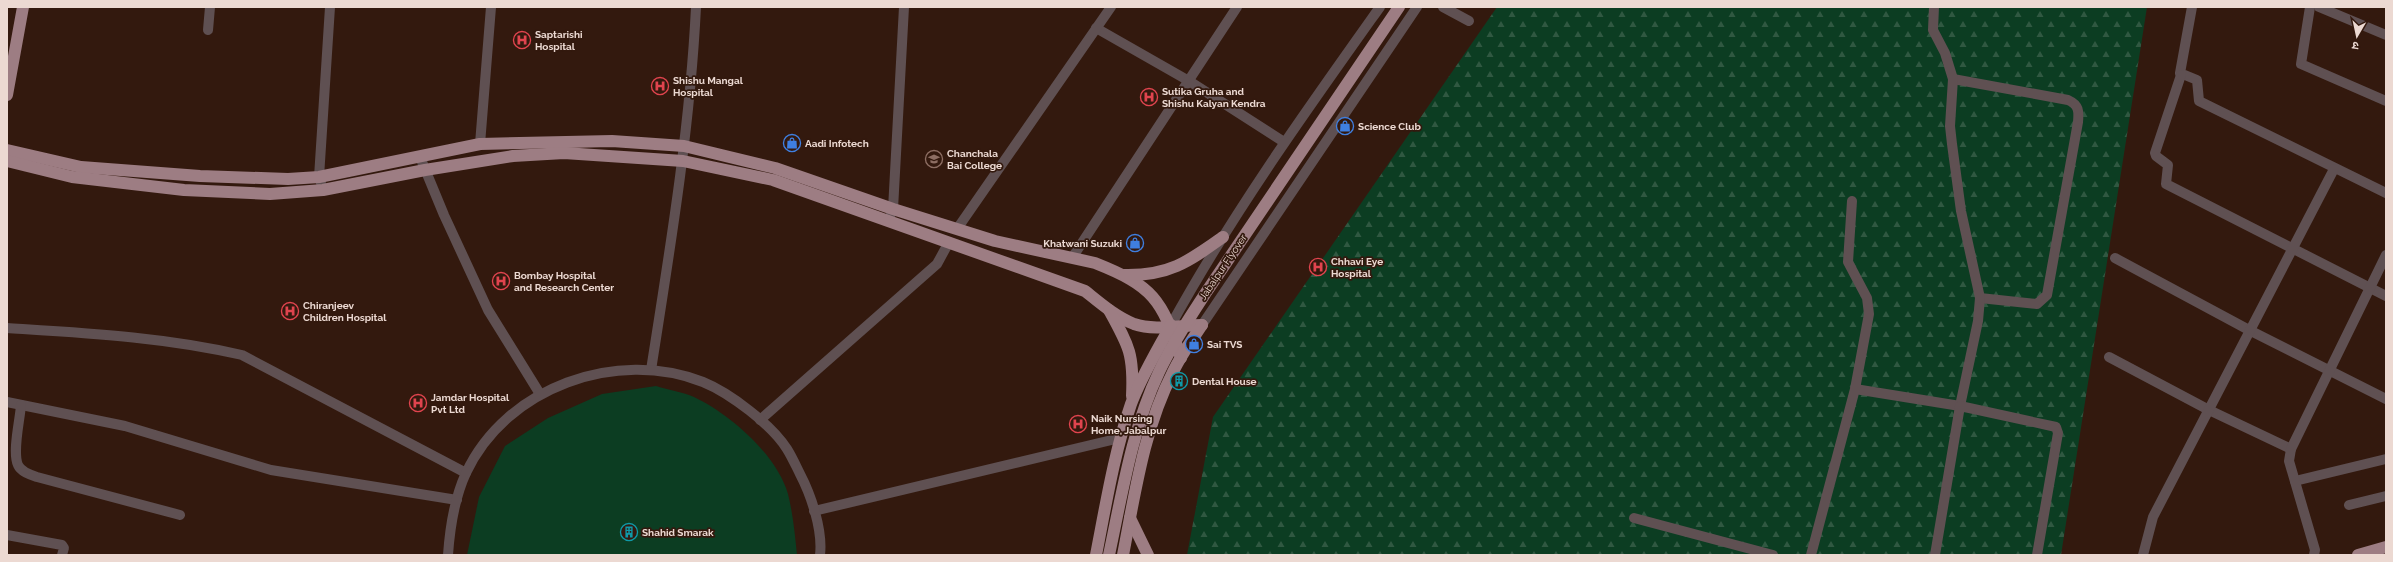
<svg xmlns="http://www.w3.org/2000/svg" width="2393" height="562" font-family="Raleway,'Noto Sans Devanagari',sans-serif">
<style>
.green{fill:#0c3d22}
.forest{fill:url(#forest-firs)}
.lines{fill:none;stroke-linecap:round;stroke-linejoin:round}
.minor{stroke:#5f5052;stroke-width:10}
.major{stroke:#9d7d83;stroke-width:12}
.major-bridge{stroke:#9d7d83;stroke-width:12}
.labels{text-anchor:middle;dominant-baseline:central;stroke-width:3.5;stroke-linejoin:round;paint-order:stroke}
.poi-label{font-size:10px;font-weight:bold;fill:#ecd9d2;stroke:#33190e;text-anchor:start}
.street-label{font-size:10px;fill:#ecd9d2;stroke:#33190e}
</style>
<defs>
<pattern id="forest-firs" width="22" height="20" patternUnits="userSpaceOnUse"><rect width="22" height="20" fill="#0c3d22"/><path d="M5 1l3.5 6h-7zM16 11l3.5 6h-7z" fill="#305841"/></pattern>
</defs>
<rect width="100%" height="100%" fill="#33190e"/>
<path class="green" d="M656,386c13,4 27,6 38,11 36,17 83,58 94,97 5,20 7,41 9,61h-330l12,-58 26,-51 43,-28 54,-24z"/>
<polygon class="forest" points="1497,7 2147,7 2061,555 1187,555 1213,417"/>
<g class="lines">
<g class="minor">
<polyline points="1443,7 1469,21"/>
<polyline points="2192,7 2180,73 2197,80 2199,101 2386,193"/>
<polyline points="2310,7 2301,64 2386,101"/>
<polyline points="2319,7 2386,35"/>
<polyline points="1096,28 1189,81 1284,142"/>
<polyline points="208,30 210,7"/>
<polyline points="2181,75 2155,153 2156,156 2168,165 2166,184 2386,296"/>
<path d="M1953,79l115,21c11,5 11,11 10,22l-31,173 -10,9 -57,-6"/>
<polyline points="480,144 491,7"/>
<polyline points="420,157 444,215 488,310 540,394"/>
<polyline points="321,183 319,177 330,7"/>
<polyline points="891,214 893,209 904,7"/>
<polyline points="957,229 1111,7"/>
<polyline points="1072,258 1237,7"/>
<polyline points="2115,258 2249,330 2386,399"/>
<path d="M1171,325c61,-111 135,-214 209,-318"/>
<polyline points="1202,325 1417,7"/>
<path d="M7,328c79,5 158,9 235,27l224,118"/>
<polyline points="2109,357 2209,410 2291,449"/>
<path d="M651,370c19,-121 39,-241 45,-363"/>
<polyline points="1855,389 1960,406 1978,321 1980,298 1961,211 1952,144 1950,126 1953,79 1945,53 1933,30 1934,7"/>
<polyline points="7,402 125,426 271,470 457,500"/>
<path d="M21,405c-1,15 -9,47 -3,60 3,7 13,10 19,12l143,38"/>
<polyline points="760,420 937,264 949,242"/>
<polyline points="2295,481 2386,459"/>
<polyline points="2349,505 2386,496"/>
<polyline points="814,511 1120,438"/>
<polyline points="1634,518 1773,555"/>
<polyline points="7,535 62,545 64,548 62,555"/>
<path d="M448,555c2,-29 6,-56 18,-82 40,-86 151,-125 237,-91 27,11 69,43 84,67 5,8 9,17 13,25 11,21 23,56 20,81"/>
<polyline points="1811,555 1855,389 1869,314 1867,298 1848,262 1852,201"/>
<polyline points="1935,555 1960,406 2056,427 2058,433 2037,555"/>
<polyline points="2143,555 2153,517 2334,169"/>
<polyline points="2314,555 2315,550 2289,461 2291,449 2386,255"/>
</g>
<g class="major">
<polyline points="7,95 23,7"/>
<path d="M7,150l74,17 119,9 88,3 31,-2 161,-33 132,-3 72,5 91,22 118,41 102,32 100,22c58,23 67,36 86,95"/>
<path d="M7,161l65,16 112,13 86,4 53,-4 102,-20 88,-14 51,-3 119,8 90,19 312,111c15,12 31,26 49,33 20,7 47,1 68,1"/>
<path d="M1124,275c45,1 64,-13 99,-38"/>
<path d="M1109,310c20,36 25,44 23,86"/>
<polyline points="1130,518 1148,555"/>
<path d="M1096,555c10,-51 18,-102 35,-151 10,-27 26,-53 40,-79"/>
<path d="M1123,555c12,-62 21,-127 50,-183 8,-17 19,-32 29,-47"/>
<polyline points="2358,555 2386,547"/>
</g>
<path class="major-bridge" d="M1109,555c13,-61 23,-126 50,-183 13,-28 31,-55 48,-81l192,-284"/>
</g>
<defs>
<g id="hospital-ring" transform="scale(0.9)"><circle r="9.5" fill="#33190e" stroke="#e0444e" stroke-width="1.5"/><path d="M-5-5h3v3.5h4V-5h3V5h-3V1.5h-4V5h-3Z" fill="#e0444e"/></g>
<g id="shop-ring" transform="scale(0.9)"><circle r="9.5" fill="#33190e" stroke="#3f7fe0" stroke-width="1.5"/><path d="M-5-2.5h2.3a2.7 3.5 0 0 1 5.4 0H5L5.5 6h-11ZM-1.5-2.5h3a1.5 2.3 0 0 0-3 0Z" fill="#3f7fe0"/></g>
<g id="university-ring" transform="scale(0.9)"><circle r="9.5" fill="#33190e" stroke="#8d6e63" stroke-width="1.5"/><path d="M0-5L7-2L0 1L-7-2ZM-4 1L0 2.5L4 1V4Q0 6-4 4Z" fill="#8d6e63"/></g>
<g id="building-ring" transform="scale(0.9)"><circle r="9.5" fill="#33190e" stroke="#0f9aa8" stroke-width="1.5"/><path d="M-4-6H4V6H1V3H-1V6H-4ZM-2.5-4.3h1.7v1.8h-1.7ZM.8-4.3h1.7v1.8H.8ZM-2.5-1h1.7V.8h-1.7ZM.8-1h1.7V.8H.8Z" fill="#0f9aa8"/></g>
</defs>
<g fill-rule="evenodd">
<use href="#hospital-ring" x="522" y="40"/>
<use href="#hospital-ring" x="660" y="86"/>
<use href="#hospital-ring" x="1149" y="97"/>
<use href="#shop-ring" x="1345" y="126"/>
<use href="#shop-ring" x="792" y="143"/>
<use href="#university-ring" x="934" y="159"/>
<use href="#shop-ring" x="1135" y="243"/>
<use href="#hospital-ring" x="1318" y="267"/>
<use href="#hospital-ring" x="501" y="281"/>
<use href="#hospital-ring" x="290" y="311"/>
<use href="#shop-ring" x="1194" y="344"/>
<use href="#building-ring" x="1179" y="381"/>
<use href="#hospital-ring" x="418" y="403"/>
<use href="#hospital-ring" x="1078" y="424"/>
<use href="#building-ring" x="629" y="532"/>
</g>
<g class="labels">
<g class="poi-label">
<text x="535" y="34">Saptarishi<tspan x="535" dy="12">Hospital</tspan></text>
<text x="673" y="80">Shishu Mangal<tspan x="673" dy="12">Hospital</tspan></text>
<text x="1162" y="91">Sutika Gruha and<tspan x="1162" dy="12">Shishu Kalyan Kendra</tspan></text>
<text x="1358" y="126">Science Club</text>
<text x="805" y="143">Aadi Infotech</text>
<text x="947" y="153">Chanchala<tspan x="947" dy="12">Bai College</tspan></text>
<text x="1122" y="243" text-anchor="end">Khatwani Suzuki</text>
<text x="1331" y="261">Chhavi Eye<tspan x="1331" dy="12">Hospital</tspan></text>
<text x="514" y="275">Bombay Hospital<tspan x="514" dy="12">and Research Center</tspan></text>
<text x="303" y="305">Chiranjeev<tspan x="303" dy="12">Children Hospital</tspan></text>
<text x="1207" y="344">Sai TVS</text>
<text x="1192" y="381">Dental House</text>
<text x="431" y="397">Jamdar Hospital<tspan x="431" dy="12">Pvt Ltd</tspan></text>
<text x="1091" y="418">Naik Nursing<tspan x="1091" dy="12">Home, Jabalpur</tspan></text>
<text x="642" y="532">Shahid Smarak</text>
</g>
<g class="street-label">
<text transform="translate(1223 267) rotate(-56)">Jabalpur Flyover</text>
</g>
</g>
<rect width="2393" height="562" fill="none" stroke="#ecd9d2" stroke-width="16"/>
<g transform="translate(2357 36) rotate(189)" stroke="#33190e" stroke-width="3" paint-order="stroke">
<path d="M0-3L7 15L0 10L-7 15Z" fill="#ecd9d2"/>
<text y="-6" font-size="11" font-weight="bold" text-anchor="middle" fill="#ecd9d2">उ</text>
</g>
</svg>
